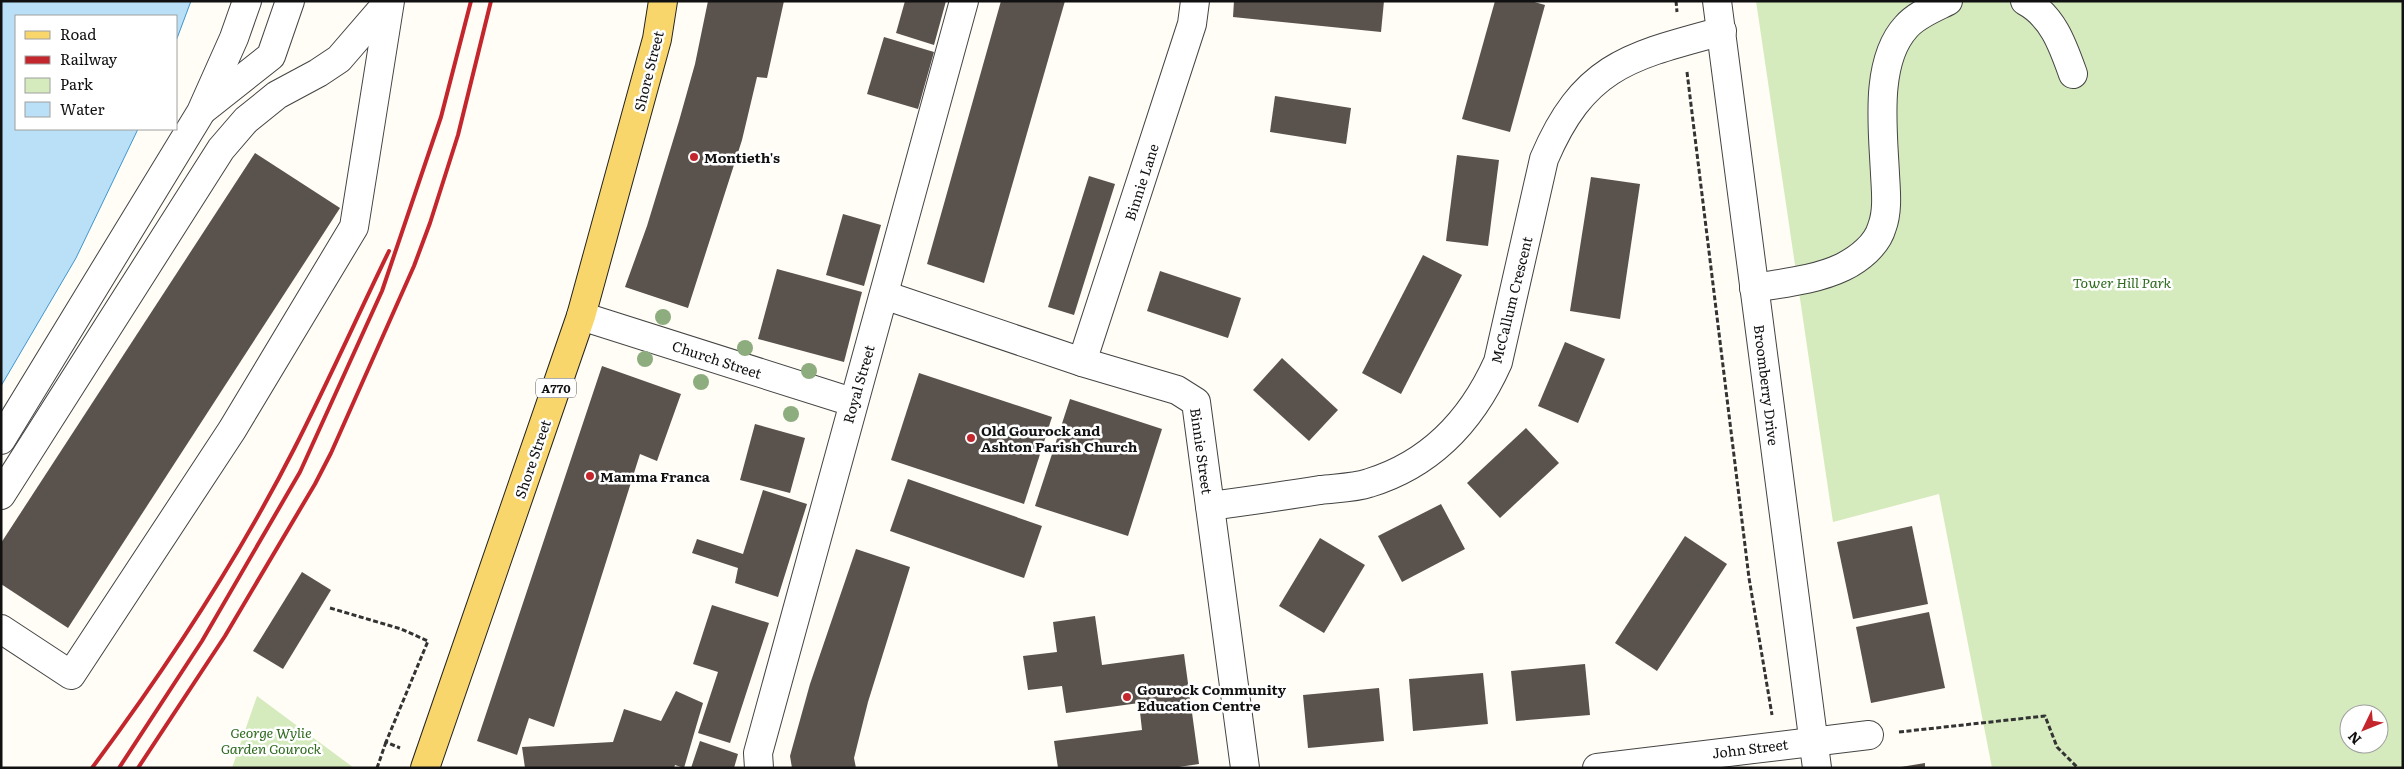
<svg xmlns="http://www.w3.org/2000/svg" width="2404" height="769" font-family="Literata,serif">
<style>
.green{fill:#d5ebbd;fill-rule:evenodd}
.water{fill:#b9e0f7;stroke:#3f96cf}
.building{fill:#5a524d}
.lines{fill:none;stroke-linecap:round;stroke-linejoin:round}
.minor-casing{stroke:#444;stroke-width:30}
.major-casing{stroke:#222;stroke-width:30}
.path{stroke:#333;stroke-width:3;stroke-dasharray:5 2.5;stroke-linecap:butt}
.minor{stroke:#fff;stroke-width:28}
.major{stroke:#f9d66b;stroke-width:28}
.rail{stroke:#c4262e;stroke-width:4}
.tree{fill:#8dad7f}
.poi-dot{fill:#c4262e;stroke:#fff;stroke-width:2}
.labels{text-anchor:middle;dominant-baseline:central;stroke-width:5;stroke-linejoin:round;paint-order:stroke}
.shield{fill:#fff;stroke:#585858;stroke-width:1}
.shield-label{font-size:12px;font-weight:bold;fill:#111}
.street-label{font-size:14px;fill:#111;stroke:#fff}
.poi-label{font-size:14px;font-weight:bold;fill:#111;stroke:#fff;text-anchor:start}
.park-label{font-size:14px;font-style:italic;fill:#2f6b1f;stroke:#fff}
</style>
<rect width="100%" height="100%" fill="#fffdf5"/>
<g class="green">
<path d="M1756,1h647v767h-411l-53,-274 -106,28zM2349,714h30v30h-30z"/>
<polygon points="257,696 354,768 232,768"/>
</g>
<polygon class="water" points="1,1 191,1 176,41 176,16 16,16 16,129 138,129 76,258 1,386"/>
<g class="building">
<polygon points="708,1 784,1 767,78 757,77 742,140 688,308 625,287 647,226 679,121 695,64"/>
<polygon points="905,1 946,1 934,45 896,33"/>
<polygon points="1001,1 1065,1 984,283 927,264"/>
<polygon points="1234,1 1384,1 1381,32 1233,17"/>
<polygon points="1495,1 1531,1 1545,5 1510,132 1462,119"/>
<polygon points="884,37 934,52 918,109 867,94"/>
<polygon points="1275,96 1351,108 1346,144 1270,132"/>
<polygon points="255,153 340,208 68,628 1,584 1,543"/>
<polygon points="1457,155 1499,160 1488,246 1446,241"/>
<polygon points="1089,176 1115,184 1074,315 1048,307"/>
<polygon points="1591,177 1640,184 1620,319 1570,311"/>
<polygon points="843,214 881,225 864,286 826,275"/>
<polygon points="1423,255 1462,275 1401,394 1362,373"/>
<polygon points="777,269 862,292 844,362 758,339"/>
<polygon points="1160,271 1241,298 1228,338 1147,311"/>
<polygon points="1565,342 1605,359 1578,423 1538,406"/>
<polygon points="1282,358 1338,410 1309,441 1253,390"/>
<polygon points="602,366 681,394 657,461 640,454 554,727 529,718 517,755 477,741"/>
<polygon points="919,373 1052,417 1024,504 891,460"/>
<polygon points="1070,399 1162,429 1128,536 1035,506"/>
<polygon points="755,424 805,438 790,493 740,480"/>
<polygon points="1526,428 1559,463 1500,518 1467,483"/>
<polygon points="908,479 1042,526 1024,578 890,531"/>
<polygon points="763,490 807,504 778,597 735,583 738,568 692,553 697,539 743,554"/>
<polygon points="1441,504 1465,549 1402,582 1378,536"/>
<polygon points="1912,526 1928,604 1853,619 1837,542"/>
<polygon points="1685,536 1727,564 1657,671 1615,643"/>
<polygon points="1320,538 1365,565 1324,633 1279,606"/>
<polygon points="856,549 910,567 868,702 854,758 856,768 792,768 790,756 810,684"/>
<polygon points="302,572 331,590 283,669 253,651"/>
<polygon points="712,605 769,623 730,743 698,733 718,672 693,664"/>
<polygon points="1929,612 1945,688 1871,703 1856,627"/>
<polygon points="1095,616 1102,665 1184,654 1199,764 1172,768 1058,768 1054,741 1142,730 1139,703 1066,713 1062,686 1028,690 1023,656 1057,652 1053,622"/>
<polygon points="1585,664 1590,715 1516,721 1511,671"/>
<polygon points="1483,673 1488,724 1413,731 1409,679"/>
<polygon points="1379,688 1384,741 1308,748 1303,695"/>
<polygon points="676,691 703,703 684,768 675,765 674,768 525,768 522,747 613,742 624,709 661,721"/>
<polygon points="700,741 738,754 734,768 691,768"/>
<polygon points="1925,763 1925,768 1901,768 1901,767"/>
</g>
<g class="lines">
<g class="minor-casing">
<g id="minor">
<polyline points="1717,1 1817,768"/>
<path d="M2025,1c28,15 38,45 48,73"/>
<polyline points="204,109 271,56 290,1"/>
<path d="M1754,288c29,-5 62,-8 89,-21 16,-8 34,-22 39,-40 6,-16 4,-35 3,-53 -2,-44 -11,-112 21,-147 10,-12 28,-19 42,-26"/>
<polyline points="884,295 1082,362 1177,390 1196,402 1245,768"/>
<polyline points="581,316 852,402"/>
<polyline points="1082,362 1192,24 1195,1"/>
<polyline points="1,440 201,112 234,38 247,1"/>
<polyline points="1,495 221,149 246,120 277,95 318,73 339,59 389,1"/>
<path d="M1210,506c37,-5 73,-10 110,-16 16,-2 34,-2 49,-7 62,-19 103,-63 129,-121l46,-203c40,-94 86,-103 178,-128"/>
<polyline points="1,629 71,675 232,430 354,227 390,1"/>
<path d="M759,768l-1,-15c67,-251 138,-501 206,-752"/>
<polyline points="1597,768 1869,735"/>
</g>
</g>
<g class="major-casing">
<polyline id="major" points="425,768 581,316 657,39 663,1"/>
</g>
<g class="path">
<polyline points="1676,1 1677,12"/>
<polyline points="1687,72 1749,578 1772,715"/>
<polyline points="330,608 401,629 428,641 386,742 400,748"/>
<polyline points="1899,732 2045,716 2057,747 2078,768"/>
<polyline points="377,768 386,742"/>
</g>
<use href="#minor" class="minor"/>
<use href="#major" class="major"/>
<g class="rail">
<path d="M92,768c75,-101 145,-207 202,-319 33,-65 63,-132 95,-198"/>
<polyline points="119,768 202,641 300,472 382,291 441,117 471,1"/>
<polyline points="138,768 225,636 315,484 331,453 414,266 430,223 458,135 491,1"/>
</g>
</g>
<g class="tree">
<circle cx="663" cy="317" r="8"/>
<circle cx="745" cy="348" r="8"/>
<circle cx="645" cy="359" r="8"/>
<circle cx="809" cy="371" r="8"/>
<circle cx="701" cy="382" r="8"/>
<circle cx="791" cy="414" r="8"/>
</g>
<g class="poi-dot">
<circle cx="694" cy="157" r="5"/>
<circle cx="971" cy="438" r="5"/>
<circle cx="590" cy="476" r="5"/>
<circle cx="1127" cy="697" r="5"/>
</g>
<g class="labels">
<rect class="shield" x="536" y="378.5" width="40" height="19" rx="4"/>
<g class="shield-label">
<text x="556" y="388">A770</text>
</g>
<g class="street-label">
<text transform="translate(648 71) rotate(-76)">Shore Street</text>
<text transform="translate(1141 182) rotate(-72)">Binnie Lane</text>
<text transform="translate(1511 300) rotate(-76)">McCallum Crescent</text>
<text transform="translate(717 359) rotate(18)">Church Street</text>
<text transform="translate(858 384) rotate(-74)">Royal Street</text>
<text transform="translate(1767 385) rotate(83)">Broomberry Drive</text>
<text transform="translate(1202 451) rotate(82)">Binnie Street</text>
<text transform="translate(532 459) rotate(-71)">Shore Street</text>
<text transform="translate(1750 748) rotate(-7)">John Street</text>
</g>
<g class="poi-label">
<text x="704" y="157">Montieth's</text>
<text x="981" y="430">Old Gourock and<tspan x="981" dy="16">Ashton Parish Church</tspan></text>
<text x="600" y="476">Mamma Franca</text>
<text x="1137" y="689">Gourock Community<tspan x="1137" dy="16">Education Centre</tspan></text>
</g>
<g class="park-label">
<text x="2122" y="282">Tower Hill Park</text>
<text x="271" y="732">George Wylie<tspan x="271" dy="16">Garden Gourock</tspan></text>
</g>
</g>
<rect width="2404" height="769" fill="none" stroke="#111111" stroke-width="5"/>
<rect x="15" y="15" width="162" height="115" fill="#ffffff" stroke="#a0a0a0"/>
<rect x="25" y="31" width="25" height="8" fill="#f9d66b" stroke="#a0a0a0"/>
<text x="60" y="40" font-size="15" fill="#111111">Road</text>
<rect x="25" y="56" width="25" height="8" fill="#c4262e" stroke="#a0a0a0"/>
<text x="60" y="65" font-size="15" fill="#111111">Railway</text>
<rect x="25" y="78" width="25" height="15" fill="#d5ebbd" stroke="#a0a0a0"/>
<text x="60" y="90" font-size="15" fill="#111111">Park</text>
<rect x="25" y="102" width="25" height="15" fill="#b9e0f7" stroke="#a0a0a0"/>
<text x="60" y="115" font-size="15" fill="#111111">Water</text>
<g transform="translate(2364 729) rotate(227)"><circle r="24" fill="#ffffff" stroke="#a0a0a0"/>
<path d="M0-4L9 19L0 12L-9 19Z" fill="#c4262e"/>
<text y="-8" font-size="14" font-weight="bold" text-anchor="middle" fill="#111111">N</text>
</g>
</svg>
